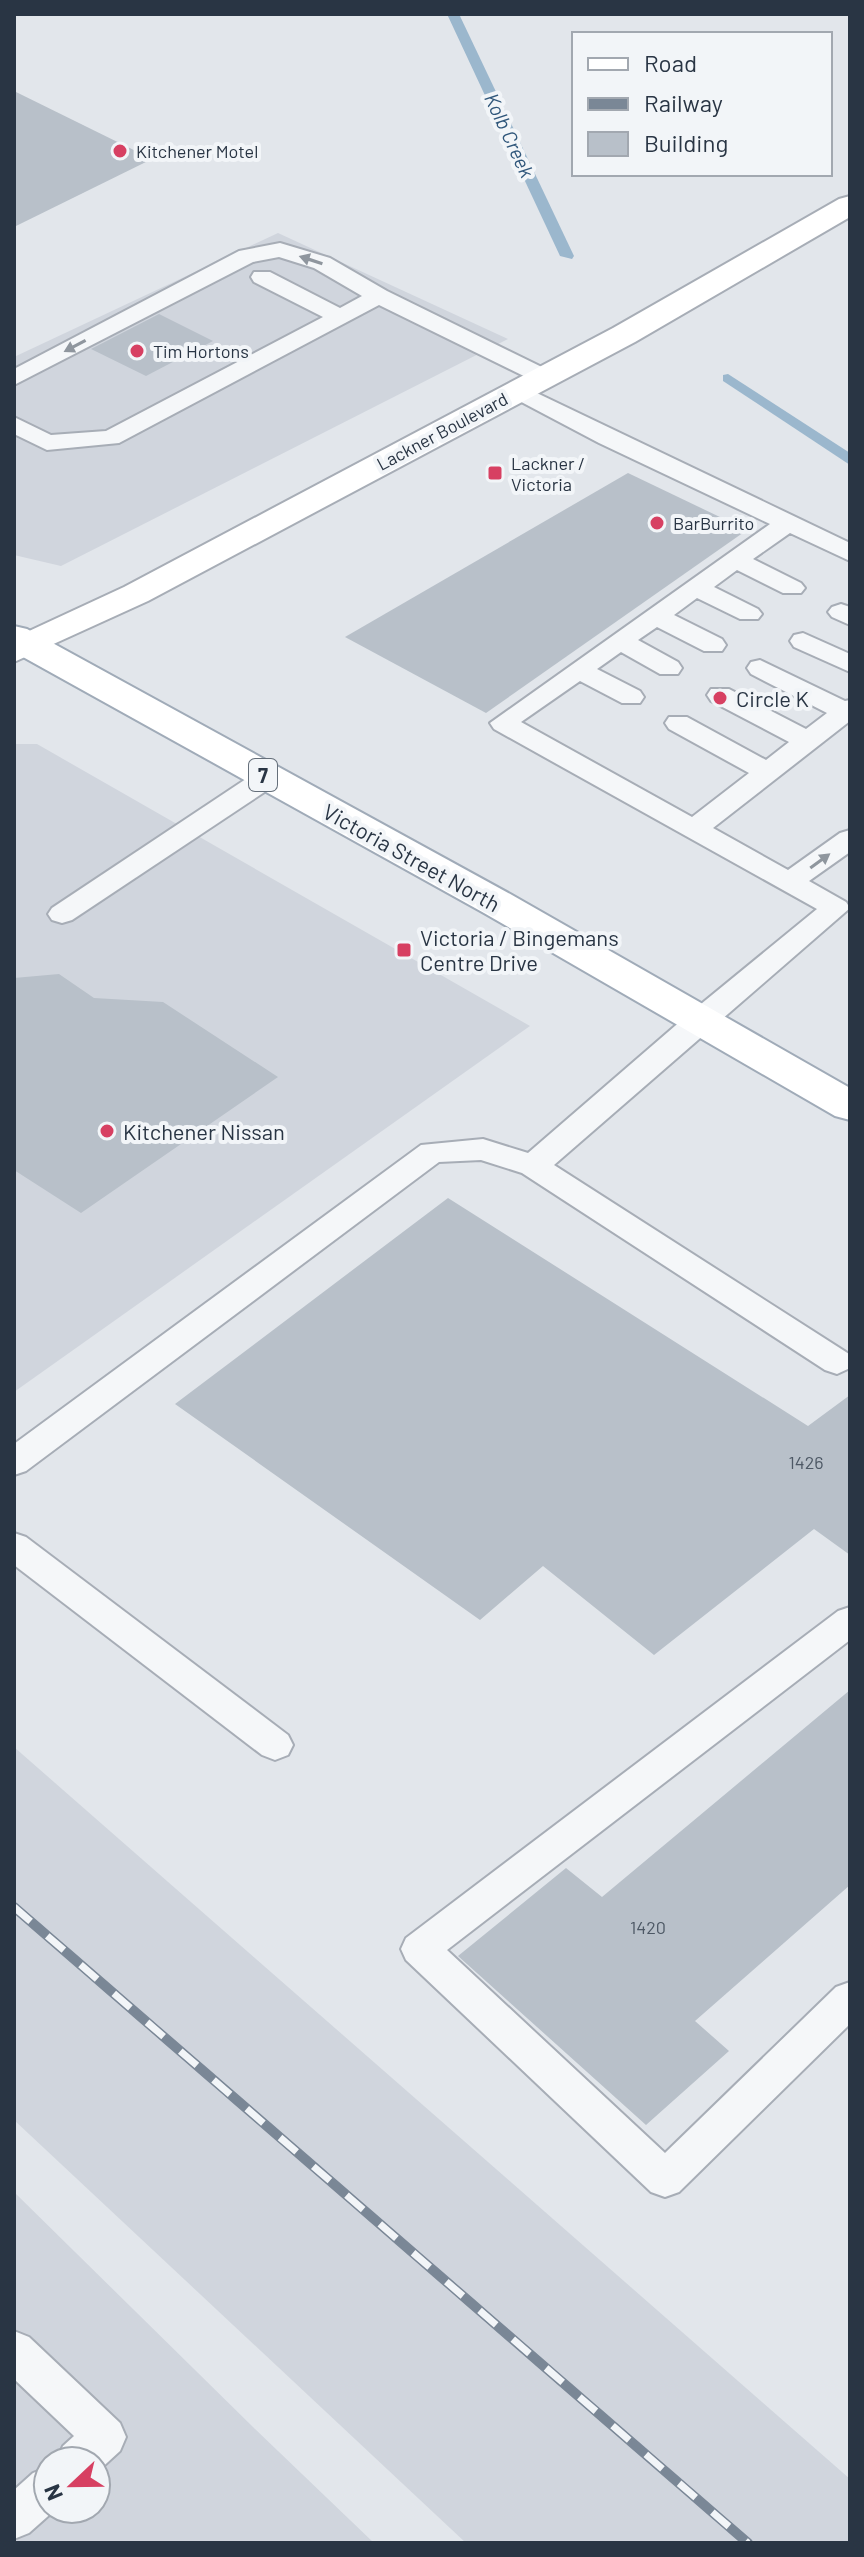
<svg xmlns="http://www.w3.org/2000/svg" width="864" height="2557" font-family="Barlow,sans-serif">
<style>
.built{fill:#d0d5dd;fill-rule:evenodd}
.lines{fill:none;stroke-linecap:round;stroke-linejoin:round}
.stream{fill:#9bb7cd;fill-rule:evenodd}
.building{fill:#b8c0c9}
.service-casing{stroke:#a7adb6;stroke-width:4}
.secondary-casing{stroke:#a7adb6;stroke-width:4}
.primary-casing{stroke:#a0abb8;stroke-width:4}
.service{fill:#f5f7f9;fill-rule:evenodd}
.secondary{fill:#fff;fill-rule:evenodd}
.primary{fill:#fff;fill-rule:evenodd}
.rail-casing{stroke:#7a8796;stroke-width:10}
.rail{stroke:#f2f5f8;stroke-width:7;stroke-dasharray:22;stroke-linecap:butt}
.oneway{fill:#8f969e}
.poi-dot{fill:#d74062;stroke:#f2f5f8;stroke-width:3}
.labels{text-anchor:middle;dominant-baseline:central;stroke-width:8;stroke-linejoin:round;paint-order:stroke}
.far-poi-label{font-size:18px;fill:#293544;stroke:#f2f5f8;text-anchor:start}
.far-street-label{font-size:18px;fill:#293544;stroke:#f2f5f8}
.number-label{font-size:18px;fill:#4d5865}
.far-water-label{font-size:20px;font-style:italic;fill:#30577b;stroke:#f2f5f8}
.shield{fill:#f2f5f8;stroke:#656f7a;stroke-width:2}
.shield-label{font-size:20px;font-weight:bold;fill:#293544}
.poi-label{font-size:22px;fill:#293544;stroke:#f2f5f8;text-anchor:start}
.street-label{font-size:22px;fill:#293544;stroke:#f2f5f8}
</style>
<rect width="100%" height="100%" fill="#e2e6eb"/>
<g class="built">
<polygon points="278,233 508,339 61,566 14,555 14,357"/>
<polygon points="14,744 37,744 530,1026 14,1392"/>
<polygon points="14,1747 850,2479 850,2543 466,2543 14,2120"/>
<path d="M14,2192l239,235 121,116h-360zM48,2461h48v48h-48z"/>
</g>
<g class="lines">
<g class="stream">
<polygon points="447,14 459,14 574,256 572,259 560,256"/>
<polygon points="728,374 850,453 850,465 723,381 723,375"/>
</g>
</g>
<g class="building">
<polygon points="14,91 152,159 14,227"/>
<polygon points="159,314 213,341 146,376 91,349"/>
<polygon points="628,473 747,530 486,713 345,637"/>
<polygon points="59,974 94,998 163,1002 278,1077 81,1213 14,1170 14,978"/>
<polygon points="448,1198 808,1426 850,1395 850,1555 814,1529 654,1655 543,1566 480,1620 175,1404"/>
<polygon points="850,1690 850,1885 695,2021 729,2051 646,2125 458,1956 566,1868 602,1897"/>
</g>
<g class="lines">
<g class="service-casing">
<g id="service">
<polygon points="280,243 330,258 387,291 552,372 556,377 552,382 536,382 379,305 119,443 47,450 14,434 14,417 51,435 106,431 323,317 254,282 251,277 254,272 270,272 340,308 362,296 314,268 279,257 253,262 14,385 14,369 239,251"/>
<polygon points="518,384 850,543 850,561 790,533 753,559 801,583 805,588 801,593 783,593 737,570 714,587 758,609 762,614 758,619 740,619 697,598 674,615 722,639 726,645 722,651 704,651 657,627 638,640 678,662 682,668 678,674 660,674 621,652 597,669 640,691 644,697 640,703 622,703 580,681 521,722 692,817 749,773 669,729 665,723 669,717 687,717 766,760 789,742 711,701 707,695 711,689 729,689 806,729 827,713 751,674 747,668 751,662 760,660 845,701 850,700 850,721 713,828 788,870 840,833 850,830 850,852 809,881 846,902 850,908 554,1165 849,1354 850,1368 837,1374 825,1370 522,1173 481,1160 439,1162 26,1471 14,1475 14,1444 421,1145 483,1139 528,1153 690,1013 817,909 494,729 490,723 770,524 599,443 510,396 506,391 510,386"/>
<polygon points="841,604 850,607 850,625 832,617 828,612 832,607"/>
<polygon points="803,633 850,654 850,672 794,647 790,641 794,635"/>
<polygon points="268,769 278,771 282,777 278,783 72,920 62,923 52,920 48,914 52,908 258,771"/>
<polygon points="14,1533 26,1537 288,1735 293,1745 288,1755 275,1760 262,1755 14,1565"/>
<polygon points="850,1607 850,1640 447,1950 665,2153 836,1987 850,1982 850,2024 679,2192 665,2197 651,2192 406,1960 401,1949 406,1938 838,1611"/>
<polygon points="14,2331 29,2337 120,2423 126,2437 120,2451 96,2473 96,2461 56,2461 63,2446 74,2436 14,2379"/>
<polygon points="48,2467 48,2509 56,2509 29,2533 14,2539 14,2490 33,2473"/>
</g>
</g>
<g class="secondary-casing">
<polygon id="secondary" points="850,196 850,217 635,342 148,601 14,662 14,638 124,587 613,328 839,199"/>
</g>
<g class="primary-casing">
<polygon id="primary" points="14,626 27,629 512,895 850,1088 850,1120 835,1116 484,913 14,652"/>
</g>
<use href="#service" class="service"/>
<use href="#secondary" class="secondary"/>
<use href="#primary" class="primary"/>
<g class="rail-casing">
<polyline id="rail" points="14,1907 748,2543"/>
</g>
<use href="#rail" class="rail"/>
</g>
<defs><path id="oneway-solid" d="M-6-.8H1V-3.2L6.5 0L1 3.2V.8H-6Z" transform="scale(2)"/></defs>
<g class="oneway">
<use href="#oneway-solid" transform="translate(311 260) rotate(-162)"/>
<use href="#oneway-solid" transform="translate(75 346) rotate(152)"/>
<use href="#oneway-solid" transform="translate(820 861) rotate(-36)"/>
</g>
<g class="poi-dot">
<circle cx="120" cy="151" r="8"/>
<circle cx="137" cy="351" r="8"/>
<rect x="487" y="465" width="16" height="16" rx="4"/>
<circle cx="657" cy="523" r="8"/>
<circle cx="720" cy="698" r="8"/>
<rect x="396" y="942" width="16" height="16" rx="4"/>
<circle cx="107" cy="1131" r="8"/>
</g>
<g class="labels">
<g class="far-poi-label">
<text x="136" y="151">Kitchener Motel</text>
<text x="153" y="351">Tim Hortons</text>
<text x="511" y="463">Lackner /<tspan x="511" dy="21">Victoria</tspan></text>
<text x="673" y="523">BarBurrito</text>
</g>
<g class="far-street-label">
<text transform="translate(442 431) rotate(-28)">Lackner Boulevard</text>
</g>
<g class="number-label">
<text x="806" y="1462">1426</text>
<text x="648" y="1927">1420</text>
</g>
<g class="far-water-label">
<text transform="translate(510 135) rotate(65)">Kolb Creek</text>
</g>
<rect class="shield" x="249" y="759" width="28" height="32" rx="6"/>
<g class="shield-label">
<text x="263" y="775">7</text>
</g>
<g class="poi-label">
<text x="736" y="698">Circle K</text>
<text x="420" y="937">Victoria / Bingemans<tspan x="420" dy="25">Centre Drive</tspan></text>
<text x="123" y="1131">Kitchener Nissan</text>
</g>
<g class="street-label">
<text transform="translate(412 857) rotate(29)">Victoria Street North</text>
</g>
</g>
<rect width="864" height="2557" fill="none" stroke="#293544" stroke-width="32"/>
<rect x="572" y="32" width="260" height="144" fill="#f2f5f8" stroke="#a2a8b0" stroke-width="2"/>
<rect x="588" y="58" width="40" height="12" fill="#ffffff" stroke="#a2a8b0" stroke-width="2"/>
<text x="644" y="72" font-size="24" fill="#293544">Road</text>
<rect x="588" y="98" width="40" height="12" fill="#7a8796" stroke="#a2a8b0" stroke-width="2"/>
<text x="644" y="112" font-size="24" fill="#293544">Railway</text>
<rect x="588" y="132" width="40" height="24" fill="#b8c0c9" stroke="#a2a8b0" stroke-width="2"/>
<text x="644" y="152" font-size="24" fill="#293544">Building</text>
<g transform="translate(72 2485) rotate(248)"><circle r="38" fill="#f2f5f8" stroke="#a2a8b0" stroke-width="2"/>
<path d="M0-6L14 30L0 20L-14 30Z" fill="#d74062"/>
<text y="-12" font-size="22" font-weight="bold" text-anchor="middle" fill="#293544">N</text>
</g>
</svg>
